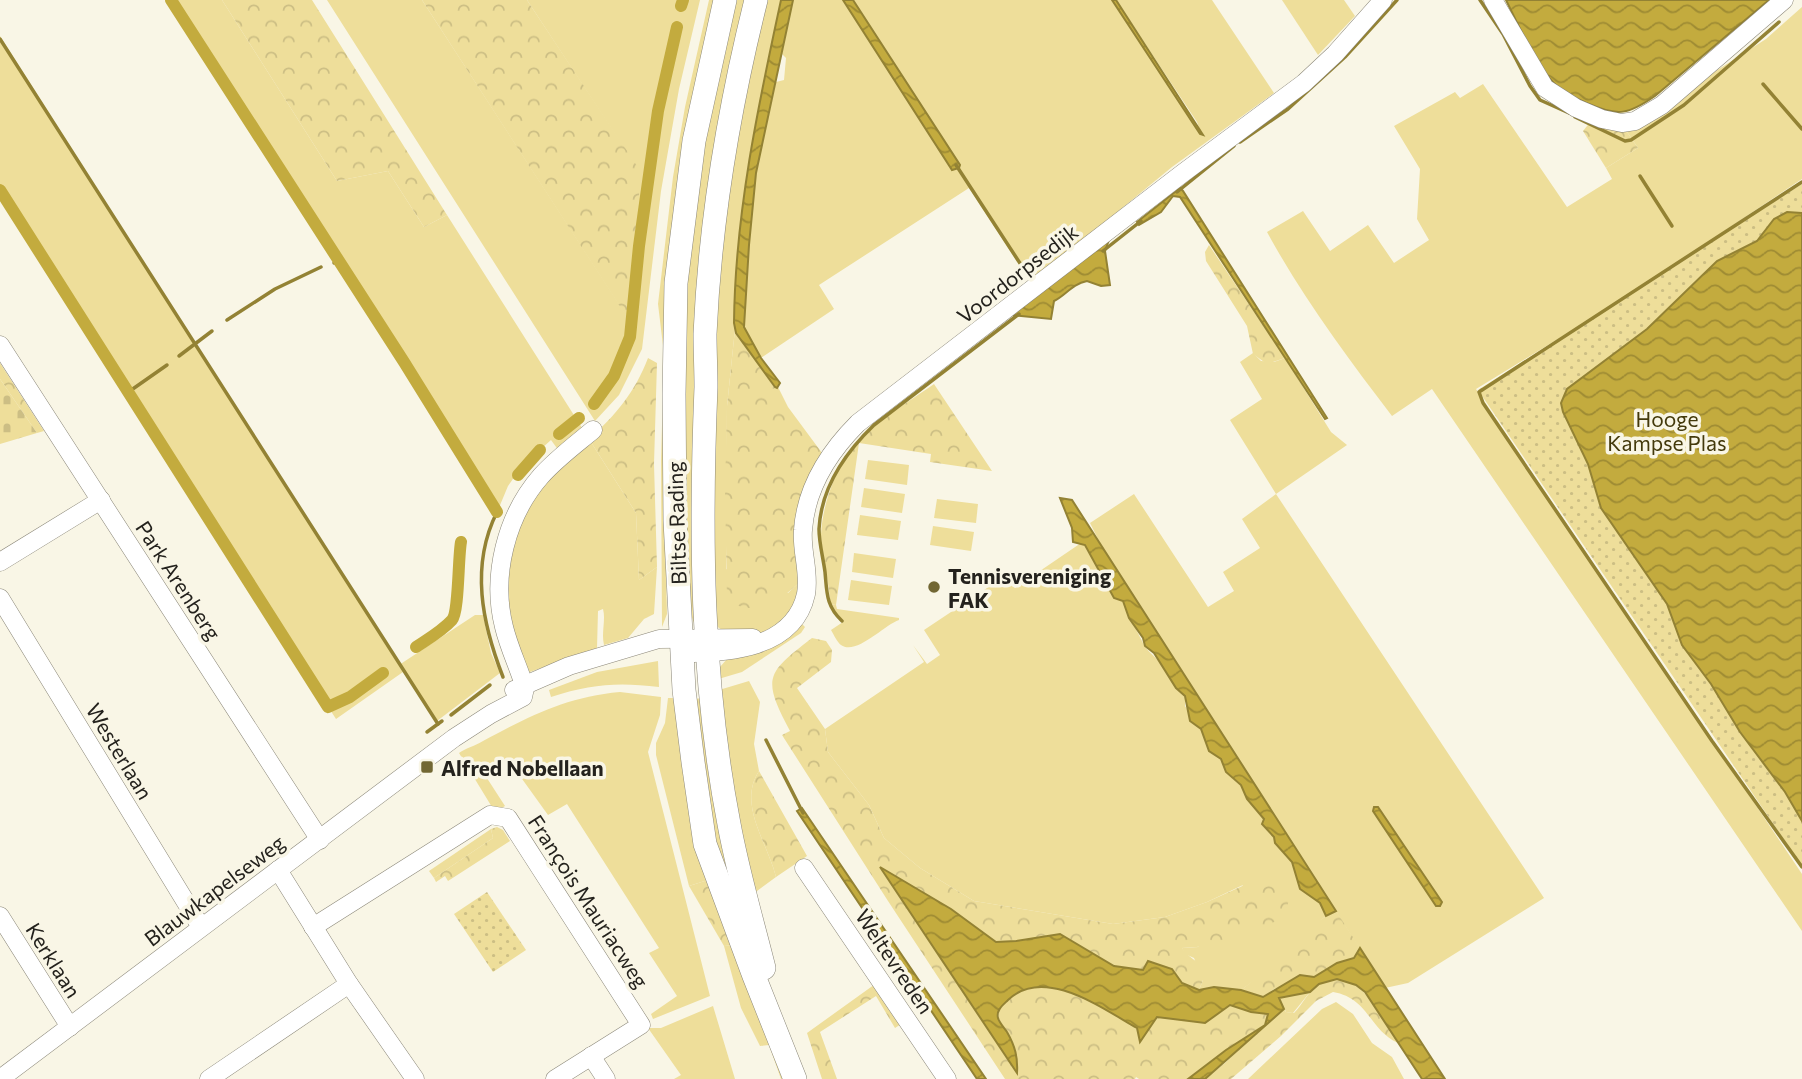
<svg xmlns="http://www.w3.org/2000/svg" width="1802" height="1079" font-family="Commissioner,sans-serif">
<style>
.green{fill:#eede9a}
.forest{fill:url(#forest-crowns)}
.cemetery{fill:url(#cemetery-stones)}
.park{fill:url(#park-dots)}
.water{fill:url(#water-waves);stroke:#938234;stroke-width:2}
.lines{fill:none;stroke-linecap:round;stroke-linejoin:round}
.stream{stroke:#938234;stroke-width:3.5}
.canal{stroke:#c3ab3e;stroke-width:12}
.minor-casing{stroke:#8b8779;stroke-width:19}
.major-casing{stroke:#8b8779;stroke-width:24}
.minor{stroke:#fff;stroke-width:18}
.major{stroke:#fff;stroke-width:23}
.poi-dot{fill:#726733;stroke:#f9f6e6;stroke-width:2.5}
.labels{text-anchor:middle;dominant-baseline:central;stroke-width:7;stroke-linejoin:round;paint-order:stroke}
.street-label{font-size:21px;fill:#24221d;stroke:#f9f6e6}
.park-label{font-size:21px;fill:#43390b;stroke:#f9f6e6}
.poi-label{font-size:21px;font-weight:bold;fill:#24221d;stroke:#f9f6e6;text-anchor:start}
</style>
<defs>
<pattern id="forest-crowns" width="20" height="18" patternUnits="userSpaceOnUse" patternTransform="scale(1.75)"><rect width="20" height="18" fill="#eede9a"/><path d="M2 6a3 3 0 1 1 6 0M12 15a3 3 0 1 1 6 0" fill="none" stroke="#ccbe84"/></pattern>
<pattern id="cemetery-stones" width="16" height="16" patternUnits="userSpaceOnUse" patternTransform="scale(1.75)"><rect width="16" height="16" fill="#eede9a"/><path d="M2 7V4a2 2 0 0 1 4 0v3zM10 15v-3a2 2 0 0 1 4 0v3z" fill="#ccbe84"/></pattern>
<pattern id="park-dots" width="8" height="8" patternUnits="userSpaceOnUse" patternTransform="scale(1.75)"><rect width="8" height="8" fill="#eede9a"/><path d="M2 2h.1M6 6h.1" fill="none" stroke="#ccbe84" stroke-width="1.8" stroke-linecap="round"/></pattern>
<pattern id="water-waves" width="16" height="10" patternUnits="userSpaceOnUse" patternTransform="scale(1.75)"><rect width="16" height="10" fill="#c3ab3e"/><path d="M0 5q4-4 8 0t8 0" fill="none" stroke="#9e8b33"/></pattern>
</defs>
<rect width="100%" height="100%" fill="#f9f6e6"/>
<g class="green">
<polygon points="171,0 222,0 337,181 388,171 424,227 447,215 584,431 559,451 551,440 522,466 508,486 498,510"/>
<polygon points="327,0 422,0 628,318 640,172 527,0 700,0 679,89 661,191 642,349 619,395 595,421"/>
<polygon points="709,0 720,0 663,459 667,614 662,627 661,461 664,354 658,304 673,177 685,107"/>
<polygon points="735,0 750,0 728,96 696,628 691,615 679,448 689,200"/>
<path d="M765,0h16l-17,81 -26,168 -3,80 -8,77 -1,163 62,24 14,-13c-8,33 -23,58 -61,54 -10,-1 -18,-2 -26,-9l-9,-162 17,-248z"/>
<polygon points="793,0 843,0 952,170 958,168 960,165 853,0 1112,0 1202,136 1197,122 1116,0 1212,0 1274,93 1172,167 1031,283 969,188 819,285 834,309 761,358 744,327 749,245 756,173 776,82 784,80 786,58 782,54"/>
<polygon points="1282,0 1344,0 1355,16 1318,55"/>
<path d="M1802,7v172l-190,127 -136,83 326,485v57l-370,-542 -40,27c-45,-59 -89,-118 -125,-184l36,-21 27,40 38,-26 26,38 35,-23 -12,-21 3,-50 -26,-43 61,-34 5,6 23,-14 84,123 45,-28 -6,-11 32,-20 -13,-19 141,-90z"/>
<polygon points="0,36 399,665 475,615 483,615 491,653 500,673 437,721 403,672 336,719 0,198"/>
<polygon points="1253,353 1261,361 1274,362 1285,358 1331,432 1347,445 1276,494 1544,898 1408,983 1385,988 1102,547 1090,523 1134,494 1208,607 1234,591 1223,572 1260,548 1242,519 1276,494 1230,420 1262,399 1240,362"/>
<path d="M589,439l47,74 3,67 18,-13 -3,47 -10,5 -16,19 -24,7c-3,-12 2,-25 -1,-36l-5,2 -1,37 -70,25 -19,-47v-72l25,-61z"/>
<polygon points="868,460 909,465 907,485 865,479"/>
<polygon points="864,488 905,494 902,513 861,507"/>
<polygon points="937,499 978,504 976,523 934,518"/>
<polygon points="860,515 901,521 898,540 857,535"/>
<polygon points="933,526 974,532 971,551 930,545"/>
<path d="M1081,543l4,2 29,53 9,2c5,16 14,30 21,45 4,7 13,13 18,20 8,11 13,22 23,31v10l16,23 8,21 13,9 1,7 10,13 8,6 6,14 17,20 -2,6 12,12 1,7 17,18 8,27 20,14 6,13c-30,23 -54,53 -85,74l-27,-3 -15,3 4,-10 -9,-22 -9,-4 -3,-6 16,-1 45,-62 -36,17 -42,15 -52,7 -139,-23 -54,-33 -36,-30 -15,-33 -41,-53 -3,-23 99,-67 -11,-17 14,19 13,-9 -16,-25 81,-54 10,12z"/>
<polygon points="854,553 896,559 893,578 852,572"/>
<polygon points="851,580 892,586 889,605 848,600"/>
<path d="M830,604l6,1 1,4 62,9v2c-15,5 -43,36 -58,25 -4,-3 -7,-10 -10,-15l12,-8 -9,-10z"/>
<polygon points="801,623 805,627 801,633 742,672 715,680 719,668 728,658"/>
<path d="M658,661l1,26c-41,-5 -68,-3 -108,10l-2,-7 48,-18z"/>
<path d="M749,681l11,21 -6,42 5,27c-22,34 9,72 17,106l-23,17 -21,-80 -13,-124z"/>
<path d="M620,692l41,5 -1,18 -12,37 62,244 -57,23 -2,-5 26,-18 -28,-43 10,-5 -92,-144 -19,11 -41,-57 -24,14 22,34 -10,6 -36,-59c7,-5 16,-7 24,-12 47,-25 83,-44 137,-49z"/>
<polygon points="668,698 676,698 711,879 689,886 656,755 656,743 665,723"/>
<polygon points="701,698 743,905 710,845 690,700"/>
<polygon points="491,829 493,838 434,878 429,871"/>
<polygon points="736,945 787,1079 781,1079 769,1045 760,1046 741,1008 724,946"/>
<polygon points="1310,992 1293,1013 1286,1012 1279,998"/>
<polygon points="1336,1002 1353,1014 1372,1043 1392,1057 1404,1079 1248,1079 1322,1009"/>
<polygon points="713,1006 735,1079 674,1079 681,1075 648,1028 661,1028"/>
</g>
<g class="forest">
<polygon points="222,0 312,0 447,215 424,227 388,171 337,181"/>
<polygon points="422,0 527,0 641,172 628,319"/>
<polygon points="1591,121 1625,129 1638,148 1606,168 1583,131"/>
<polygon points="1209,245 1285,358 1267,364 1253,354 1247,326 1206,261 1205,252"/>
<path d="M735,329l39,58h4l10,20 37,50 -6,9 -17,114c-22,21 -45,39 -75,20l-2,-109 2,-85z"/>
<path d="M648,358l9,5 -3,101 3,103 -18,13 -3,-67 -47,-74c27,-24 46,-47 59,-81z"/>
<polygon points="0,363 44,431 37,433 0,379"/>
<path d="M934,384l58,87 -62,-9 1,-8 -72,-11 -23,162 -6,-1c0,-24 -10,-47 -9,-70 2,-32 15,-67 35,-91 20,-22 54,-42 78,-59z"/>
<path d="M812,638l14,3 6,9 -1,12 -34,26 28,41 3,23 41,53 15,33 36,30 54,33 139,23 52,-7 42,-15 53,-24 24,7 5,13 -3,16 -23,15 -66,18 -15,1c5,8 15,13 22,20l-1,12 -4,10 -17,-7 -10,-14 -24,-7 -5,8 -29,-4 -54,-32 -44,7 -20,1 -45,-33 -70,-41 129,170c-9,-15 -19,-23 -3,-38 38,-36 95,8 130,28l3,13 17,-24 48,6 25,-18 21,7 18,2 -3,10 18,-15 2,3 8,1c9,-9 14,-22 25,-29 39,-22 63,34 79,59 -29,-13 -29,-45 -65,-51l-17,9 -35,35 -50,43h-26l20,-16 36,-36 -35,23 -38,29h-49l-3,-2 -1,2h-130l-117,-178 -106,-166 8,-4c-29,-54 -23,-58 22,-93z"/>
<path d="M759,771l48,85 -31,21c-8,-34 -39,-72 -17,-106z"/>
<polygon points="497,827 503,830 510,841 448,881 445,876 436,882 434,878 493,838 491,829"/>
<polygon points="711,879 736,945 724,946 689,886"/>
<path d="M1336,911l24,37 -6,10 -17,5 -23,14h-6l-34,12 -11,8 -22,-7c33,-24 57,-61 95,-79z"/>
<polygon points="878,982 906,1021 895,1028 876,996 820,1032 837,1079 822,1079 807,1033"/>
</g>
<polygon class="cemetery" points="0,379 37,433 0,444"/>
<g class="park">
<polygon points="1802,184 1802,866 1478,390"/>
<polygon points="487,892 526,950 493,972 454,914"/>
</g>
<g class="water">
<path d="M781,0h12l-37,173 -7,72 -5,82 17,31 19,25 -3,5 -2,-1 -39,-54 -2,-10c1,-108 24,-217 47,-323z"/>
<polygon points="843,0 853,0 960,165 959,168 952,170"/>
<polygon points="1112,0 1116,0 1203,135 1200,134"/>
<path d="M1506,0h263l-114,96c-26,18 -37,21 -66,8 -8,-4 -17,-7 -25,-12 -24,-16 -45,-66 -58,-92z"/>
<polygon points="1180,188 1183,191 1327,418 1325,419 1180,197 1173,196 1161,212 1139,225 1137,222"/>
<polygon points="1787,212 1802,213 1802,821 1785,792 1740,732 1711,684 1682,645 1667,604 1601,508 1588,464 1563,412 1561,403 1567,389 1647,329 1717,261 1757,241 1774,219"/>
<path d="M1109,240l-4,11 5,34 -9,1 -14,-5c-15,3 -21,14 -33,20l-3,18 -40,-4z"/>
<polygon points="1060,498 1072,500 1336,911 1326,916 1320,903 1300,889 1292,862 1275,843 1274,837 1262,824 1264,819 1247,799 1241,785 1226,772 1221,759 1209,751 1201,729 1190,721 1185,696 1176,688 1154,653 1145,646 1143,638 1129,618 1123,601 1114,598 1085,545 1073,542 1072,528"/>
<polygon points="1374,807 1378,807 1442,902 1440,906 1436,906 1373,811"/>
<polygon points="802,808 986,1079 977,1079 797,811"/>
<path d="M880,867l71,42 45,33 20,-1 44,-7 54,32 29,4 5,-9 24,8 10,14 17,7 15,-3 27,3 22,7 37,-22 14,2 23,-14 17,-5 6,-10 85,131h-23l-57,-87 -9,-7 -19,-6 -18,5 -9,8 -31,6 5,11 -79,70h-17l38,-29 39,-25 3,-11 -17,-2 -21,-7 -25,18 -48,-6 -17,25 -3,-14c-34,-19 -93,-63 -129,-28 -5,5 -12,10 -10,18 1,4 6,10 9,14 8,14 11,25 10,41z"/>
</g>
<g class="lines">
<g class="stream">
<polyline points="1480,0 1503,34 1530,86 1540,100 1569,113"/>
<polyline points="0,39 438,724"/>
<polyline points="1763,84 1802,129"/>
<polyline points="1575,117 1625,141 1631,140 1684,105 1779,22"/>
<polyline points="1240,142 1288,109 1345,57 1397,0"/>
<polyline points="956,165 1027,274"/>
<polyline points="1640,176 1672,226"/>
<polyline points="1802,182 1479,392 1483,403 1712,741 1802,867"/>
<polyline points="1177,192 1234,146"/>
<polyline points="1103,251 1141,221"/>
<polyline points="334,263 339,262"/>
<polyline points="227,320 275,289 321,267"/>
<polyline points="179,356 212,331"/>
<polyline points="127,393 167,365"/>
<path d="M497,512c-27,54 -15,111 6,165"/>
<path d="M842,621c-16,-15 -15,-28 -17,-49 -2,-15 -6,-29 -6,-43 2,-41 27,-77 55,-104l145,-111"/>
<polyline points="451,715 490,685"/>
<polyline points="427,732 442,721"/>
<polyline points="766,740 803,813"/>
</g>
<g class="canal">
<polyline points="171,0 404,362 497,512"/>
<polyline points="681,6 683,0"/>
<polyline points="0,190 328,707 350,697 383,673"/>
<polyline points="594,404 614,376 630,337 639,246 658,111 677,27"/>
<polyline points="559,434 579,418"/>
<polyline points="518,475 540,450"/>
<path d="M416,647c12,-8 26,-16 36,-27 7,-8 6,-62 9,-78"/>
</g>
<g class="minor-casing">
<g id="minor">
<polyline points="1493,0 1545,88 1576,108 1602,119 1622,123 1635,121 1662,105 1784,0"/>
<polyline points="0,345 320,840"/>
<polyline points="0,562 101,500"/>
<polyline points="0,598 201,927"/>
<path d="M682,653c46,0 112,-4 124,-59 4,-22 -5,-43 -3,-64 3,-42 26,-78 55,-107l325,-250 121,-90 31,-29 48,-54"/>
<polyline points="514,690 569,666 659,639 753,638"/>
<polyline points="804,868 947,1079"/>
<polyline points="278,870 349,984 415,1079"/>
<polyline points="0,916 70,1027"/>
<polyline points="313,927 490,815 508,818 641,1025 555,1079"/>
<polyline points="591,1056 606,1079"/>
<path d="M0,1079l454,-341 37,-24 32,-17 2,-9c-6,-20 -16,-40 -21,-61 -13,-51 2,-111 37,-151 15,-17 34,-31 52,-46"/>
<polyline points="209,1079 349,984"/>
</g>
</g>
<g class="major-casing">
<g id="major">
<polyline points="725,0 694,141 676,283 674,394 675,521 684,690 693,762 705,844 754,976 795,1079"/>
<path d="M756,0c-27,108 -46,222 -51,334 0,18 1,35 1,53 -6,146 -5,293 23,437 9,49 23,96 35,144"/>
</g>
</g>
<use href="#minor" class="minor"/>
<use href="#major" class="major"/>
</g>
<g class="poi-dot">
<circle cx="934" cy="587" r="7"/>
<rect x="420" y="760" width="14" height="14" rx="3.5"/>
</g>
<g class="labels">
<g class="street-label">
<text transform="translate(1017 273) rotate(-38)">Voordorpsedijk</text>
<text transform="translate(676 523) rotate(-92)">Biltse Rading</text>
<text transform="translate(179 580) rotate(57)">Park Arenberg</text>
<text transform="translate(120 751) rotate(59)">Westerlaan</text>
<text transform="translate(214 890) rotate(-37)">Blauwkapelseweg</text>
<text transform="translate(589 901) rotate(57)">François Mauriacweg</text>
<text transform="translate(54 960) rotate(58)">Kerklaan</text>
<text transform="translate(895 961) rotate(56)">Weltevreden</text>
</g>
<g class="park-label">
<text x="1667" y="418">Hooge<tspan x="1667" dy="24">Kampse Plas</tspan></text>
</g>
<g class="poi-label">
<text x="948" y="575">Tennisvereniging<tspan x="948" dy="24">FAK</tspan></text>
<text x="441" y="767">Alfred Nobellaan</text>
</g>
</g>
</svg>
